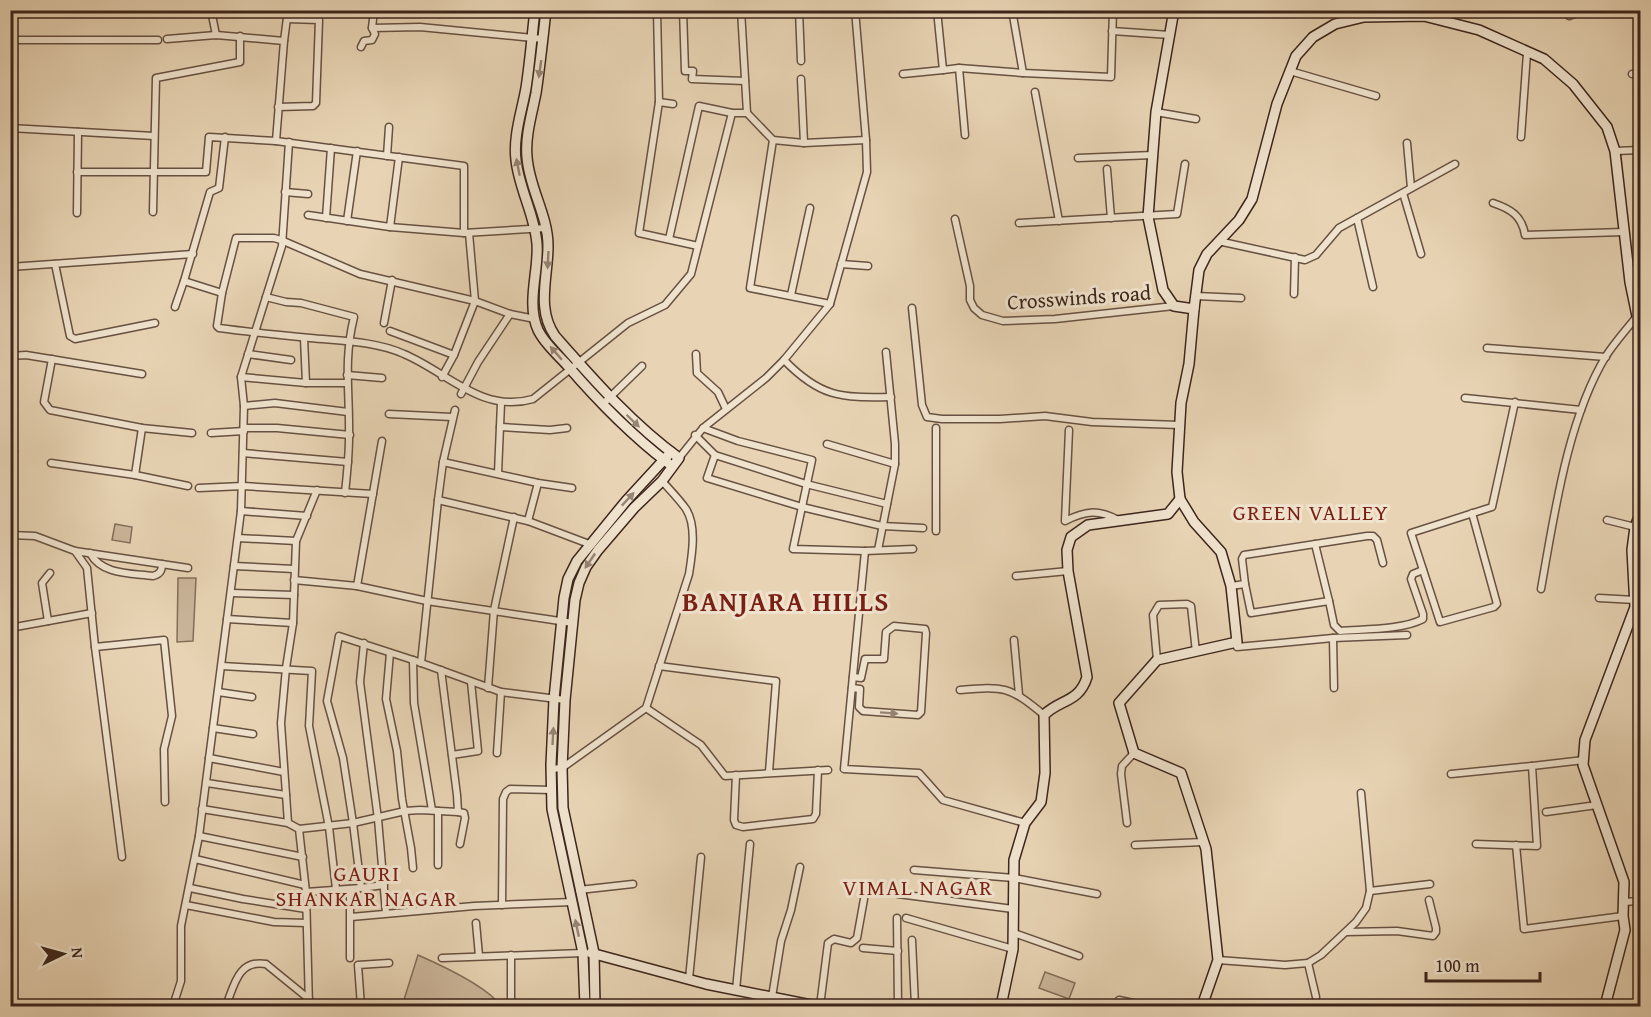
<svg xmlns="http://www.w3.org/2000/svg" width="1651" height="1017" font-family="'Gentium Book Plus',serif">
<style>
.green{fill:#cbb69a;stroke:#846e5b;stroke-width:1.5}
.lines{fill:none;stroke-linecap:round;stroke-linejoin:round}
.street-casing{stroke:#675142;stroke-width:9}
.secondary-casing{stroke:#3c251c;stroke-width:12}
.street{stroke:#f0e3ce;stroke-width:6}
.secondary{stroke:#f0e3ce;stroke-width:9}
.oneway{fill:#968475}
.labels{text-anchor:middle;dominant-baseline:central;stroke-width:6;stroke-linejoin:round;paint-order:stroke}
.street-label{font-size:21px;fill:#3c251c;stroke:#f0e3ce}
.neighbourhood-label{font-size:22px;letter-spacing:1.5px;fill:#7a1f14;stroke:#f0e3ce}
.district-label{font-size:27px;font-weight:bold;letter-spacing:1.5px;fill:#7a1f14;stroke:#f0e3ce}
</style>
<rect width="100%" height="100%" fill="#e8d4b4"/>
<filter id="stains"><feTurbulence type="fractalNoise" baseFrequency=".00333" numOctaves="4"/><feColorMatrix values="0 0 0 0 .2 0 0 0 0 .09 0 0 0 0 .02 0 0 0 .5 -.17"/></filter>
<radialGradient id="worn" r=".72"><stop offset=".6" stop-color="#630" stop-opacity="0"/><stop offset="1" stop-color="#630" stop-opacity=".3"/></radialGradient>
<g class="green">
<polygon points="115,524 132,527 130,543 112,540"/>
<polygon points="178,578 196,578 193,641 177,642"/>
<path d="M418,955c25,11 69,31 83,51h-99z"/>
<polygon points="1045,972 1075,983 1069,999 1039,988"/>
</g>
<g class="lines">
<g class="street-casing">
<g id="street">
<polyline points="211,10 216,35"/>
<polyline points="374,10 372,28 420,27 543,39"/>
<polyline points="657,10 659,102 639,233 698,246"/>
<polyline points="683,10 685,71 693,71 692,79 745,81"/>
<polyline points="741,10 747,113 773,140 804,143 866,140"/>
<polyline points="799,10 801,61"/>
<polyline points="937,10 943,70 959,68 965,135"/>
<polyline points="1012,10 1023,73 1111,77 1113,10"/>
<polyline points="1569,16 1586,10"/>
<polyline points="1112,31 1170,35"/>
<polyline points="167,39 216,35 284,41 276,141"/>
<polyline points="10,40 158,40"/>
<polyline points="284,41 288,10"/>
<polyline points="361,47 364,41 372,40 375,34 372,28"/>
<polyline points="959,68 1023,73"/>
<polyline points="1290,71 1376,96"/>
<polyline points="903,74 943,70"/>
<polyline points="1632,74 1640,76"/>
<polyline points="801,79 804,143"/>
<polyline points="1035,92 1059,221"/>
<polyline points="659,102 673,104"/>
<polyline points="278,107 313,106 316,103 319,20 287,19"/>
<polyline points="1156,112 1196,119"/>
<polyline points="10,128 154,136"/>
<polyline points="1521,137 1527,53"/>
<polyline points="773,140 750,288 830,304"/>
<polyline points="1407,143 1411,188"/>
<polyline points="1615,151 1640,150"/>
<polyline points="387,156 389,127"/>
<polyline points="1078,158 1153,155"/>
<polyline points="1107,169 1111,218"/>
<polyline points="77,172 206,172 209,137 276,141 464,166 464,233"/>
<polyline points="285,192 308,194"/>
<polyline points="1403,193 1421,254"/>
<path d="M1493,203c18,6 29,13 32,32l99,-3"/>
<polyline points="153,212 156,78 240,62 240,36"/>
<polyline points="77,213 78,132"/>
<polyline points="308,215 390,227 464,233 547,228"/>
<polyline points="326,218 331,148"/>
<polyline points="1357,218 1373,287"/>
<polyline points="955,219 970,286 970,300 974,308 982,315 1003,321 1055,319 1174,306"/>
<polyline points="347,221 357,151"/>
<polyline points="1019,223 1177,214 1185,164"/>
<polyline points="390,227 399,157"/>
<polyline points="669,239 699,106 732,113 747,113"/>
<polyline points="1218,241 1305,260 1316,255 1339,228 1455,164"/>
<polyline points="55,264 70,336 75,339 155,323"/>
<polyline points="841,264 868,266"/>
<polyline points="10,267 193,254"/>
<polyline points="222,293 184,281 210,192 219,188 225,137"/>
<polyline points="1294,294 1295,257"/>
<polyline points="791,295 810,208"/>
<polyline points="1196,296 1241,298"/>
<path d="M266,297l20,5 15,1 53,14c-11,45 -4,76 -5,120 0,19 -2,37 -4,56"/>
<polyline points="175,307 184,281"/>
<polyline points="912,308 922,405 927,417 942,419 1000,419 1045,416 1092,422 1179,425"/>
<path d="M535,319l-25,-5 -35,-13 -115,-27 -79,-34 -7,-2h-38l-14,55 -5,33 2,2c30,4 60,7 91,10 31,3 65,3 94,16 43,18 78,60 129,45l95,-76 37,-18 26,-31 41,-161"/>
<polyline points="384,323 392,280"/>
<polyline points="390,331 454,355"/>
<polyline points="304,338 306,383"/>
<polyline points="1487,348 1606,357"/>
<polyline points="248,354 291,360"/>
<polyline points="696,354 697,373 718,392 726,409"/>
<polyline points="10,356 26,355 142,374"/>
<polyline points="52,359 44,402 50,410 142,428 192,433"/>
<path d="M784,360c36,37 56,38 107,37"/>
<polyline points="347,375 382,378"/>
<polyline points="241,377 306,383 347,383"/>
<polyline points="442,377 454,355 475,301 469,233"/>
<polyline points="461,394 478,362 510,314"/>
<polyline points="1465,398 1581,410"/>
<polyline points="602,405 642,366"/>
<polyline points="244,406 275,403 348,412"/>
<polyline points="389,414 452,417"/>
<polyline points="500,427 550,430 567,428"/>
<polyline points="244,428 277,428 350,435"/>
<polyline points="703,428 738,441 812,460 793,549 865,551 913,549"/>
<path d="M1069,430l-4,91c20,-10 33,-12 53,-1"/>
<polyline points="211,433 244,431"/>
<polyline points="695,435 715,455 806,484 887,504"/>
<polyline points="827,444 895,464"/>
<polyline points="10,452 14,451"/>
<polyline points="243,453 348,462"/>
<polyline points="715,455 707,478 802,507 882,526 923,528"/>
<polyline points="679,458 703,428 766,378 784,360 830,304 867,172 866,140 855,10"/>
<polyline points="443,462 538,483 572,488"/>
<polyline points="51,463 135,475 188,486"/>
<polyline points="498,473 501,403"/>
<polyline points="135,475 142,428"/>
<polyline points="199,488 243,486 373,494"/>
<polyline points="438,500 528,521 589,544"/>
<polyline points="241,511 307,516"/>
<polyline points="1472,513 1497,604 1494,607 1440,622 1411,533 1492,507 1515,402"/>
<polyline points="1607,520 1635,527"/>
<polyline points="528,521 538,483"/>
<polyline points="936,531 936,428"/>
<polyline points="10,535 35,536 75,551 188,568"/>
<polyline points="238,538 296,541"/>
<polyline points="878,550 895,464 895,444 886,352"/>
<polyline points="75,551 87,568 95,647 122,857"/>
<polyline points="865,551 844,769 919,773 943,800 1025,823"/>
<path d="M90,553c12,22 40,20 63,23 7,-2 9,-5 9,-12"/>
<polyline points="234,566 294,569"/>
<polyline points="1016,576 1068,571"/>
<polyline points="294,580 357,586 427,601 573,623"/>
<polyline points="1245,584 1251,613 1329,601 1315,544"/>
<polyline points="357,586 382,441"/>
<polyline points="1231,586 1245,584 1242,559 1244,555 1367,536 1373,536 1377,540 1383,563"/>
<path d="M1541,589c13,-72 26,-169 65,-233 9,-14 21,-27 31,-40"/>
<polyline points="231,593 294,595"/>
<polyline points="1599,598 1635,600"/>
<path d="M1329,601l5,24 6,6c24,-2 62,-1 83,-12v-5l-12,-35 2,-5 10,-4"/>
<polyline points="227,619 293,623"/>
<polyline points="48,621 42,583 50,573"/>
<polyline points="10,628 92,613"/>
<polyline points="1333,638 1334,688"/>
<polyline points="1014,640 1019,695"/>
<polyline points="364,643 360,682 378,819 386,913"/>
<polyline points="95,647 164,640 172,716 164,749 165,802"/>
<polyline points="1237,647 1333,638 1407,635"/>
<polyline points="390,653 386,699 397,751 402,799 411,848 413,868"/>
<polyline points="413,660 414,703 432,810"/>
<polyline points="1157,660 1153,615 1159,605 1187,604 1191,606 1196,652"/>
<polyline points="421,663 438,500 443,462 455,410"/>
<polyline points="222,666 312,671 309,726 329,827 336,889"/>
<polyline points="659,666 776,681 769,772"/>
<polyline points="488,688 494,610 514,517"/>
<polyline points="852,688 860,689 859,707 863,711 918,715 921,712 926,633 925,629 894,626 886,632 884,659 865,659 861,678 853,677"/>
<path d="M960,690c44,-4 49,-4 84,25"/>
<polyline points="218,692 252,697"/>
<polyline points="646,708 701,745 725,776 828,770"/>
<polyline points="213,728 253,734"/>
<polyline points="497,753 501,692"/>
<polyline points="452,755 478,751 471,682"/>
<polyline points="209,758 284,772"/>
<path d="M551,769l11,-1 84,-60 43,-134c3,-19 8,-48 -3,-65 -7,-10 -16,-19 -24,-28"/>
<polyline points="1451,774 1532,766"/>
<polyline points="736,775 734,820 736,825 743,827 813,819 816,814 818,770"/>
<polyline points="207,783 286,795"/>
<polyline points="202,809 288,823"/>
<polyline points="458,812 464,813 465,818 460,844"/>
<polyline points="1546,812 1597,805"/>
<polyline points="1127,823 1121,774 1122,766 1134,753"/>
<polyline points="299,829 353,823 405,811 420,810 458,812 457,795 441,670"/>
<polyline points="199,836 303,857"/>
<polyline points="1476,844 1537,846 1532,766 1584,760"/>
<polyline points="1135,845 1203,842"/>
<polyline points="1516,845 1524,929 1623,916"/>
<polyline points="195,859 305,885"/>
<polyline points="438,865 438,811"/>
<polyline points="914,870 1014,878 1097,894"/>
<polyline points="190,888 243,899 306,909"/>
<polyline points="361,888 353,823 343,758 327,701 339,636 413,660 501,692 565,700"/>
<polyline points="579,890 633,884"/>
<polyline points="1370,891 1430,884"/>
<polyline points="306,892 361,888 384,885"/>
<polyline points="898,894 1013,909"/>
<polyline points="1623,902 1640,901"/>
<polyline points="186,905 274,922 306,923"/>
<polyline points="502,905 503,799 506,792 510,789 552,790"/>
<polyline points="351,917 474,906 572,902"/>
<polyline points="897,918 898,1006"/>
<polyline points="906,918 1013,949"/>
<polyline points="476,923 479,956"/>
<polyline points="1346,932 1397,931 1433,936 1436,932 1436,928 1429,900"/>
<polyline points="1014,933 1079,956"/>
<polyline points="912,940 915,1006"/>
<polyline points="863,948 898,951"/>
<polyline points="350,958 350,889"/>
<polyline points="442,958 583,953"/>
<polyline points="1218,960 1285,965 1308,963 1321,955 1356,922 1366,908 1370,891 1361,793"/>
<polyline points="1308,963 1316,997"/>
<polyline points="689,979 701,857"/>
<polyline points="736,990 750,844"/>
<polyline points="772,997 781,941 791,910 800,867"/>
<polyline points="1119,1000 1147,1006"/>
<polyline points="10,1006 14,1006"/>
<polyline points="173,1006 181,981 181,926 199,836 241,511 244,406 241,377 282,246 289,142"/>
<path d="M226,1006c8,-20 12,-47 40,-42l43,35"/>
<polyline points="309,1006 306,892 299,829 288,823 281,723 286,668 293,623 296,541 317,490"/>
<polyline points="361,1006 358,965 389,963"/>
<polyline points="511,1006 511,955"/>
<polyline points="820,1006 828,943 834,939 851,943 857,938 864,899"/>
</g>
</g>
<g class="secondary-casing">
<g id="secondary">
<path d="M535,10c-3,26 -5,52 -9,78 -4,23 -13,48 -10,72 3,29 19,55 21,84 2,27 -11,59 1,86 6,13 19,24 29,35 31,36 63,69 101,98"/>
<path d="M546,10c-3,28 -6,56 -10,83 -4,21 -11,43 -9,64 2,31 21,58 21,89 0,31 -12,63 7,90 39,44 76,87 124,122l-17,23 -28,27 -36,42 -12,17 -7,16 -4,17 -10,100 -3,68 1,40 31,145 1,53"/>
<polyline points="1174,10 1156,112 1148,217 1163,290 1174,306 1194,309 1189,364 1181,403 1177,472 1180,499 1194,522 1221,552 1231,586 1237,642 1157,660 1119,703 1134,753 1181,773 1206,849 1218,960 1202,1006"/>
<polyline points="1194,309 1199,270 1207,254 1239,220 1252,199 1277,104 1296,56 1313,37 1335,24 1364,17 1424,16 1479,30 1544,59 1573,84 1607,127 1615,151 1630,282 1637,316 1640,316"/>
<polyline points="591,953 706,984 816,1006"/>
<polyline points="585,1006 583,953 552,809 551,765 554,699 564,598 568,579 577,561 626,501 671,452"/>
<path d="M1001,1006l12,-57 1,-89 11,-37 16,-21 4,-29 -1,-58c16,-16 35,-12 43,-38l-19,-106 -1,-21 4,-13 17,-12 80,-11 12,-15"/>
<polyline points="1605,1006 1625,930 1623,916 1624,882 1583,765 1585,740 1635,607 1632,550 1635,527 1640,514"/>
</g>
</g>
<use href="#street" class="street"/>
<use href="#secondary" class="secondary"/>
</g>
<defs><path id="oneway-solid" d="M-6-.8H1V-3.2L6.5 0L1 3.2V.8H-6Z" transform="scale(1.5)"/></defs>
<g class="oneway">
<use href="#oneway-solid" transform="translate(540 69) rotate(98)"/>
<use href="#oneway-solid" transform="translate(518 167) rotate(-101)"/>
<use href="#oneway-solid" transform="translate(548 260) rotate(93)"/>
<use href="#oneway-solid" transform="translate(556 353) rotate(-131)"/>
<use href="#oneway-solid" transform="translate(633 421) rotate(44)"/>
<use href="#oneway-solid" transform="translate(628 499) rotate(-47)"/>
<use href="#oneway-solid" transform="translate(590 561) rotate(124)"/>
<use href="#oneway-solid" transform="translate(889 713) rotate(4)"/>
<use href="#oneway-solid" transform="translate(553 736) rotate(-87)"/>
<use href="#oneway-solid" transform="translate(577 928) rotate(-102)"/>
</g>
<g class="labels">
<g class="street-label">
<text transform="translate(1079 297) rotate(-4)">Crosswinds road</text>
</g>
<g class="neighbourhood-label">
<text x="1311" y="512">GREEN VALLEY</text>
<text x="367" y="873">GAURI<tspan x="367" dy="25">SHANKAR NAGAR</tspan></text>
<text x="918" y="887">VIMAL NAGAR</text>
</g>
<g class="district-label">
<text x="786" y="601">BANJARA HILLS</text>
</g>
</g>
<rect width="1651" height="1017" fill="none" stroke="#e8d4b4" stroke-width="36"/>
<rect x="12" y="12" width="1627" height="993" fill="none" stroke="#3c251c" stroke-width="3"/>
<rect x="18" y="18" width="1615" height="981" fill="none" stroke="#3c251c" stroke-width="1.5"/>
<g transform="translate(63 954) rotate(85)" stroke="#f0e3ce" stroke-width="4.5" paint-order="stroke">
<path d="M0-4.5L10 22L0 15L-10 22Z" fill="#3c251c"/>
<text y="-9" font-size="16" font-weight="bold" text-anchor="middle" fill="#3c251c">N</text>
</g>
<path d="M1426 972v9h114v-9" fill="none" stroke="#3c251c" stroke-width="3"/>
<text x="1435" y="972" font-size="18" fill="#3c251c" stroke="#f0e3ce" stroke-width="4.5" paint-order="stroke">100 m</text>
<rect width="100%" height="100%" filter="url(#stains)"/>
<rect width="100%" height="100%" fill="url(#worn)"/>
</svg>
